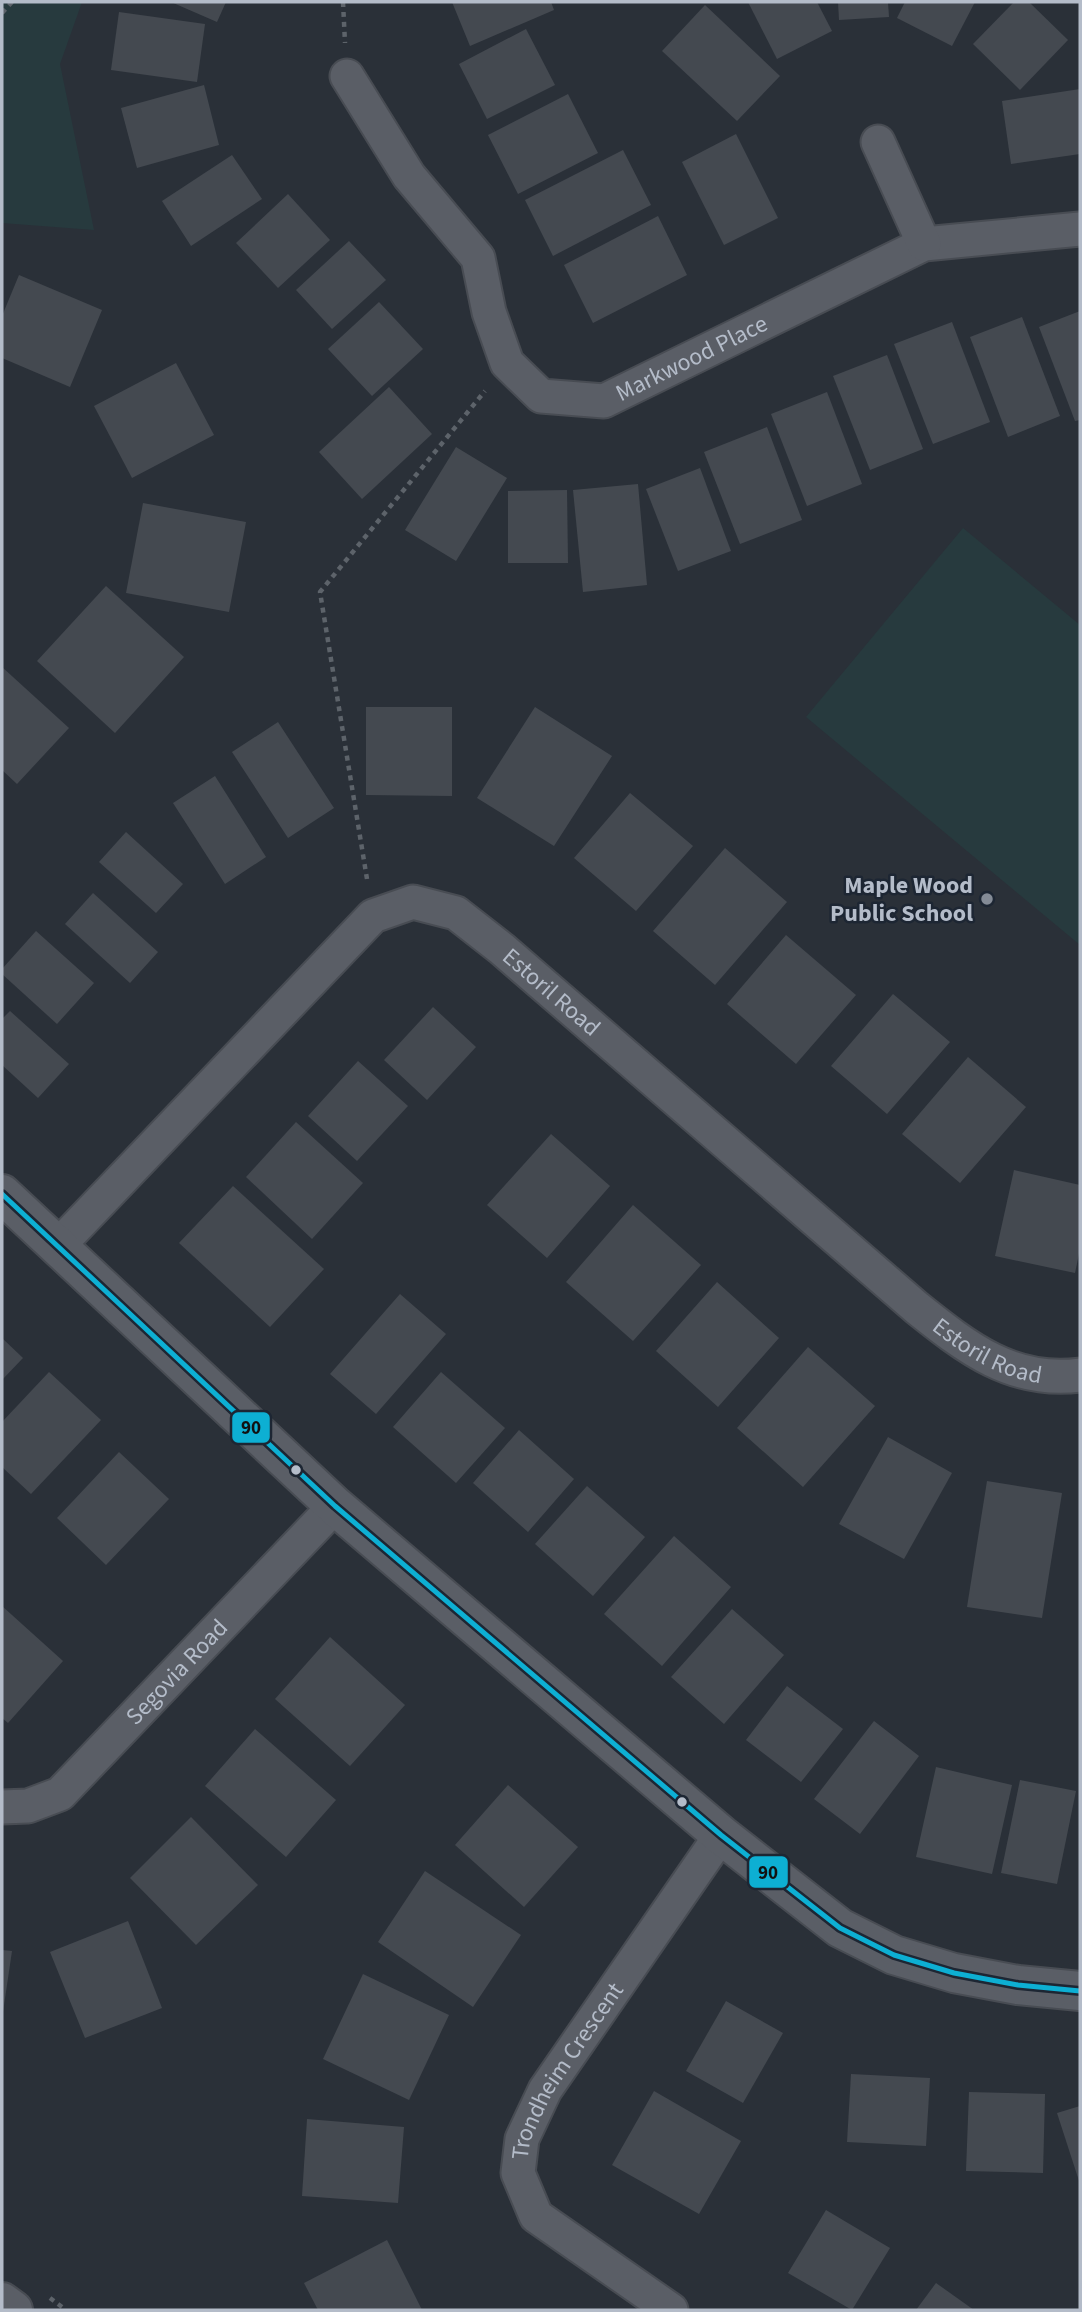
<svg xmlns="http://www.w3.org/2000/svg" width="1082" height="2312" font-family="'Source Sans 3',sans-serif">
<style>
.green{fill:#273a3e}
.building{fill:#444950}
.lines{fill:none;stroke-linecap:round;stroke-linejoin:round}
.minor-casing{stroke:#484c53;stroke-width:37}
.tertiary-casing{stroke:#484c53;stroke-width:42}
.path{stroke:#5d636a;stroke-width:4.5;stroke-dasharray:5 5;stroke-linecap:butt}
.minor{stroke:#5a5e66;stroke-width:33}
.tertiary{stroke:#5a5e66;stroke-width:38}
.bus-1-casing{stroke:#1d2633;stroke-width:10}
.bus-1{stroke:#0dafd3;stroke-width:5}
.poi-dot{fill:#848b96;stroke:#1d2633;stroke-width:2.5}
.bus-dot{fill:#b4bcc9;stroke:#1d2633;stroke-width:2.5}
.labels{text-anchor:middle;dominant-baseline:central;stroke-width:5;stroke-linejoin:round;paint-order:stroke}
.street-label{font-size:24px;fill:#b4bcc9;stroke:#1d2633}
.poi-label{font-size:24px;font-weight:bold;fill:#b4bcc9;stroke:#1d2633;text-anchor:end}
.line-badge{stroke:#1d2633;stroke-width:2.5}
.pale-badge-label{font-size:19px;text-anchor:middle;font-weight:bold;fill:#111}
</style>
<rect width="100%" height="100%" fill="#2a3038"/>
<g class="green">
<polygon points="2,2 82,2 60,64 94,230 2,223"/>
<polygon points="963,528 1080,625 1080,945 806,717"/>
</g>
<g class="building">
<polygon points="171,2 226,2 217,22"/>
<polygon points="452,2 551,2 554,10 470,46"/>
<polygon points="748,2 817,2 832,31 777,59"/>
<polygon points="838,2 888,2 889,17 839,20"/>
<polygon points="905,2 975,2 952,46 897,18"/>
<polygon points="1014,2 1029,2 1068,40 1020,90 973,44"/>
<polygon points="705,5 780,76 737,121 662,51"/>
<polygon points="119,12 205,24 197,82 111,70"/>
<polygon points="526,29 555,85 487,119 459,64"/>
<polygon points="204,85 219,145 137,168 121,108"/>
<polygon points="1080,89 1080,154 1011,164 1002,101"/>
<polygon points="568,94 598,153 518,194 488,135"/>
<polygon points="736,134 778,218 724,245 682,162"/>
<polygon points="623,150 651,205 553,256 525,200"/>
<polygon points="232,155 262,199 191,246 162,201"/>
<polygon points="288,194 330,240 278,288 236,243"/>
<polygon points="658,216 687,275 593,323 564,265"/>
<polygon points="349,241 386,280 332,329 296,290"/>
<polygon points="19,275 102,310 70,387 2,358 2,316"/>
<polygon points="379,302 423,349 372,396 328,349"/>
<polygon points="1080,311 1080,420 1075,421 1039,327"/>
<polygon points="1022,317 1060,416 1008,437 970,337"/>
<polygon points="952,322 990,422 933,444 894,344"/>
<polygon points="887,355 923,449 870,470 833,376"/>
<polygon points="176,363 214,435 132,478 94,406"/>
<polygon points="389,387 432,434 362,499 319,452"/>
<polygon points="827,392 862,484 807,506 771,414"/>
<polygon points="767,427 802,520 740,544 704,452"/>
<polygon points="456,447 507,478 456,561 405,530"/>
<polygon points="700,468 731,551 678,571 646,489"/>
<polygon points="638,484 647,585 583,592 573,490"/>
<polygon points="567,490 568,563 508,563 508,491"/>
<polygon points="143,503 246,522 229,612 126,593"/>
<polygon points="106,586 184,657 115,733 37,661"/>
<polygon points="2,667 69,728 17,784 2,770"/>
<polygon points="366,707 452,707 452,796 366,795"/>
<polygon points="535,707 612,756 554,846 477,798"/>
<polygon points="278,722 334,808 288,838 232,752"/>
<polygon points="215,776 266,857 225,884 173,803"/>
<polygon points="630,793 693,846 636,911 574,858"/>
<polygon points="126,832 183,884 156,913 99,862"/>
<polygon points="725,848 787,902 715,985 653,931"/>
<polygon points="93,893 158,952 130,983 65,924"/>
<polygon points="36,931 94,983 57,1024 2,974 2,969"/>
<polygon points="786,935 856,995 796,1064 727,1004"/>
<polygon points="893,994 950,1042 887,1114 831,1066"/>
<polygon points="433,1007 476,1047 427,1100 384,1060"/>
<polygon points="10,1011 69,1064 38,1098 2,1065 2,1019"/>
<polygon points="968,1057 1026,1107 960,1183 902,1134"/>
<polygon points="358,1061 408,1106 357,1161 308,1116"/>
<polygon points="296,1122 363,1183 312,1239 246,1177"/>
<polygon points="551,1134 610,1186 547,1258 487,1205"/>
<polygon points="1014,1170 1080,1185 1080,1249 1075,1273 995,1256"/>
<polygon points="233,1186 324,1269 270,1327 179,1243"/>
<polygon points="633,1205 701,1265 633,1341 566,1282"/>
<polygon points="717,1282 779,1338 718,1407 656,1351"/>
<polygon points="400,1294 446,1334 376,1414 330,1374"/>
<polygon points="2,1338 23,1358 2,1380"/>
<polygon points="808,1347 875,1406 803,1487 737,1428"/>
<polygon points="49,1372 101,1420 31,1494 2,1467 2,1422"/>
<polygon points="441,1372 505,1428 456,1483 393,1427"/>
<polygon points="519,1430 574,1479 528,1532 473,1483"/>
<polygon points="888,1437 952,1473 904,1559 839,1524"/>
<polygon points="119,1452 169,1499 106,1565 57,1518"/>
<polygon points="987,1481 1062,1493 1042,1618 967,1607"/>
<polygon points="587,1486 645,1537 593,1596 535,1544"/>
<polygon points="674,1536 731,1587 662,1666 604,1614"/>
<polygon points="2,1606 63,1661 8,1723 2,1718"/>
<polygon points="732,1609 784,1655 724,1724 671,1677"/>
<polygon points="330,1637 405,1705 350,1766 275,1699"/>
<polygon points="787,1686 843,1729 801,1782 746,1740"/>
<polygon points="874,1721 919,1756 860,1834 814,1799"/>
<polygon points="255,1729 336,1800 286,1857 205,1786"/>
<polygon points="936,1767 1012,1785 992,1874 916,1857"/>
<polygon points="1020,1780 1076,1791 1057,1884 1001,1873"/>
<polygon points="508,1785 578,1847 524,1907 455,1845"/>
<polygon points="191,1817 258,1885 196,1945 130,1878"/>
<polygon points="425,1871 521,1935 473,2007 378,1942"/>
<polygon points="128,1921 162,2008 85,2038 50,1952"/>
<polygon points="2,1950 12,1951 3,2012 2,2012"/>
<polygon points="363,1974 449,2015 409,2100 323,2059"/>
<polygon points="726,2001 783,2033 743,2103 686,2071"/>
<polygon points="851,2074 930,2078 926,2146 847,2142"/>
<polygon points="654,2091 741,2141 699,2214 612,2165"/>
<polygon points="969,2092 1045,2094 1043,2173 966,2171"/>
<polygon points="1080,2106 1080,2184 1057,2113"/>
<polygon points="307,2119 404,2127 398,2203 302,2196"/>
<polygon points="826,2210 890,2248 852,2310 788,2273"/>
<polygon points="387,2240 422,2310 318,2310 304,2283"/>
<polygon points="936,2283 974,2310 916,2310"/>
</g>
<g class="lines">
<g class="minor-casing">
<g id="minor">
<path id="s1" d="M347,76l62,100 69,82 11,54 18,51 34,33 63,5 320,-157 156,-15"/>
<polyline points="878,142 924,244"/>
<path id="s2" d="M58,1246l315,-330 40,-14 43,11 46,36 415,359c50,40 96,76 163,67"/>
<path id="s3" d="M2,1807l26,-1 32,-12 275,-288"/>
<path id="s4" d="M671,2310l-135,-94 -18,-43 4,-34 23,-49 176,-255"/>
</g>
</g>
<g class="tertiary-casing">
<g id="tertiary">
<polyline points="2,1194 335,1506 721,1835 840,1928 894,1955 954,1973 1018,1985 1080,1991"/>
<polyline points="2,2302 13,2310"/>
</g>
</g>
<g class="path">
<polyline points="343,2 345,43"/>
<polyline points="2,13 12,2"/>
<polyline points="367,879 320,592 485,391"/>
<polyline points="50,2298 66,2310"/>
</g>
<use href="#minor" class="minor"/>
<use href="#tertiary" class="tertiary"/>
<g class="bus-1-casing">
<polyline id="bus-1" points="2,1194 335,1506 721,1835 840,1928 894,1955 954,1973 1018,1985 1080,1991"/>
</g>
<use href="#bus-1" class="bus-1"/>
</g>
<circle class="poi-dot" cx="987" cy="899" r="7"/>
<g class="bus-dot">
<circle cx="296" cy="1470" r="6"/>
<circle cx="682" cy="1802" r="6"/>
</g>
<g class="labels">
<g class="street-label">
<text stroke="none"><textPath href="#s1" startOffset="542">Markwood Place</textPath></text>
<text stroke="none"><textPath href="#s2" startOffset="667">Estoril Road</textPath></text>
<text stroke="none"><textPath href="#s2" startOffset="1234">Estoril Road</textPath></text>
<text stroke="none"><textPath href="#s3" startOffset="229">Segovia Road</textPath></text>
<text stroke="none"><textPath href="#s4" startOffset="326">Trondheim Crescent</textPath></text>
</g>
<g class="poi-label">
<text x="973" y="885">Maple Wood<tspan x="973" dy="28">Public School</tspan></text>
</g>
</g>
<g class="line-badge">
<rect x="231" y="1411" width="40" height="33" rx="7" fill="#0dafd3"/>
<rect x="748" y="1855" width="41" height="34" rx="7" fill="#0dafd3"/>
</g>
<g class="pale-badge-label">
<text x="251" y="1434">90</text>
<text x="768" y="1879">90</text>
</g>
<rect width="1082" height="2312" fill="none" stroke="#b4bcc9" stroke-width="7"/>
</svg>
